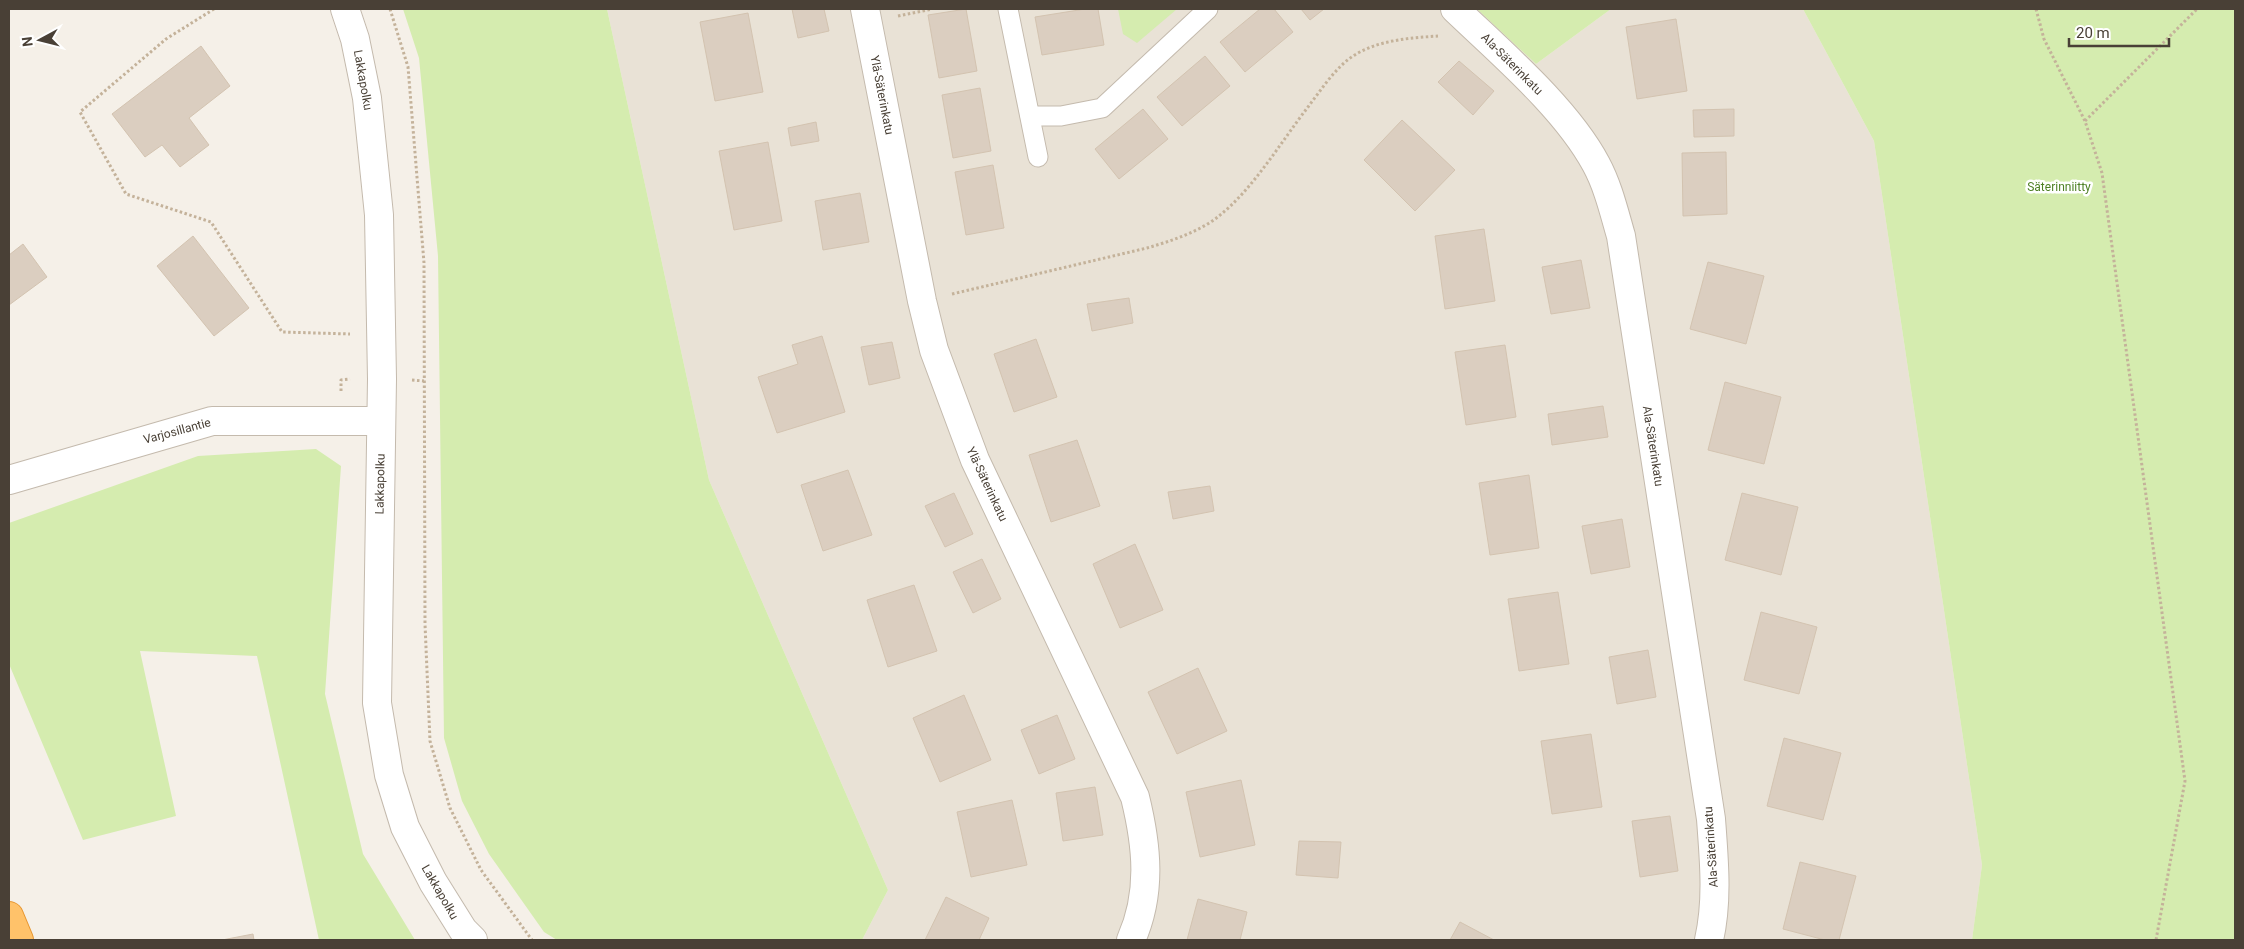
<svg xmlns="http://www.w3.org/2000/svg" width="2244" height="949" font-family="Roboto,sans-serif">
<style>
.residential{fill:#e9e2d6}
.green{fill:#d5ecaf}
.building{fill:#dbcec0;stroke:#d3c3b0}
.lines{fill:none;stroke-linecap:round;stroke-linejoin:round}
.lane-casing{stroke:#c4baad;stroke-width:21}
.street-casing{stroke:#c4baad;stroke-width:30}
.highway-casing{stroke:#e79630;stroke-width:30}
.path{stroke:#c4b29a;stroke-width:3;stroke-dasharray:2.5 2.5;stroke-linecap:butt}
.lane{stroke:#fff;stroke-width:19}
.street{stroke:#fff;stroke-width:28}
.highway{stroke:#ffc26a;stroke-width:28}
.labels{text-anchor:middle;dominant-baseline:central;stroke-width:5;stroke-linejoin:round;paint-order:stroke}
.street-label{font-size:12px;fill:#494036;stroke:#fff}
.park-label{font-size:12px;fill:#4e8025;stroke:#fff}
</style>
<rect width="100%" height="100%" fill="#f5f0e8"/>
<polygon class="residential" points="607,9 1477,9 1536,64 1611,9 1803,9 1874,141 1982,865 1972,940 862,940 888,890 709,480"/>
<g class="green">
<polygon points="403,9 607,9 709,480 888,890 862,940 557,940 544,932 489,854 462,801 444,738 438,256 419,58"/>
<polygon points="1118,9 1177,9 1137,43 1123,34"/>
<polygon points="1477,9 1611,9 1536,64"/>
<polygon points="1803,9 2235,9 2235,940 1972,940 1982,865 1874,141"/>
<polygon points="316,449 341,466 325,694 363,854 415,940 319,940 257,656 140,651 176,816 83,840 9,664 9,523 198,456"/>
</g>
<g class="building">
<polygon points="792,9 824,9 829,31 798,38"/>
<polygon points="966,9 977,71 939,78 928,15"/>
<polygon points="1085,9 1098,9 1104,45 1042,55 1035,17"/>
<polygon points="1260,9 1274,9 1293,32 1245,72 1220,42"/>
<polygon points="1301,9 1324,9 1310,20"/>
<polygon points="748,13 763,92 715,101 700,22"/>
<polygon points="1676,19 1687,91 1637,99 1626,27"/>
<polygon points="201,46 230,86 189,118 209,145 180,167 162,145 145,157 112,114"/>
<polygon points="1205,56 1230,86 1182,126 1157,97"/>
<polygon points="1459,61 1494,91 1473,115 1438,82"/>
<polygon points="980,88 991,151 953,158 942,95"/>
<polygon points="1143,109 1168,139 1119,179 1095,149"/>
<polygon points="1734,109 1734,136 1694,137 1693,110"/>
<polygon points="1402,120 1455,170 1415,211 1364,160"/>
<polygon points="816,122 819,141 791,146 788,128"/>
<polygon points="768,142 782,221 734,230 719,151"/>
<polygon points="1726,152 1727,214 1683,216 1682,153"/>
<polygon points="993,165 1004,228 966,235 955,172"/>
<polygon points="860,193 869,242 823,250 815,201"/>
<polygon points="1484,229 1495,301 1445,309 1435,236"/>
<polygon points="193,236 249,308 214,336 157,266"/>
<polygon points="23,244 47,277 9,305 9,255"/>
<polygon points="1581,260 1590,308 1551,314 1542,267"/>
<polygon points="1708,262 1764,276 1746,344 1690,329"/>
<polygon points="1129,298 1133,323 1092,331 1087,304"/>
<polygon points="822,336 845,412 777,433 758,377 798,364 792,345"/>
<polygon points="1036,339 1057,397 1014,412 994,354"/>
<polygon points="892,342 900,378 869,385 861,347"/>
<polygon points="1505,345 1516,417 1466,425 1455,352"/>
<polygon points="1725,382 1781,397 1764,464 1708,450"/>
<polygon points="1603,406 1608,437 1552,445 1548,414"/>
<polygon points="1077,440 1100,506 1051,522 1029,455"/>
<polygon points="848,470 872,535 823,551 801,485"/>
<polygon points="1529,475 1539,548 1490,555 1479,483"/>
<polygon points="1210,486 1214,511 1173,519 1168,492"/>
<polygon points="954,493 973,534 945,547 925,506"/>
<polygon points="1742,493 1798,507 1781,575 1725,560"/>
<polygon points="1622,519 1630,567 1591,574 1582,526"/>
<polygon points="1135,544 1163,610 1120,628 1093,564"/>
<polygon points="982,559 1001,599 973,613 953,572"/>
<polygon points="914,585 937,651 888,667 867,600"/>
<polygon points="1558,592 1569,664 1519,671 1508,599"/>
<polygon points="1761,612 1817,627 1799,694 1744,680"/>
<polygon points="1648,650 1656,697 1617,704 1609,657"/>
<polygon points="1198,668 1227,731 1177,754 1148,692"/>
<polygon points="964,695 991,760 940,782 913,718"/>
<polygon points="1057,715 1075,759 1039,774 1021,730"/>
<polygon points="1591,734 1602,807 1552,814 1541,741"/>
<polygon points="1784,738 1841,753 1823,820 1767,806"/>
<polygon points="1241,780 1255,845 1200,857 1186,792"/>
<polygon points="1095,787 1103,835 1063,841 1056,793"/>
<polygon points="1012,800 1027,865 971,877 957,812"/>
<polygon points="1670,816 1678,871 1640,877 1632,821"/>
<polygon points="1299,841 1341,842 1338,878 1296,875"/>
<polygon points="1800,862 1856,876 1839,940 1825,940 1783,929"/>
<polygon points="946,897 989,918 979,940 925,940"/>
<polygon points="1198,899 1247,912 1240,940 1187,940"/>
<polygon points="1460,922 1494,940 1450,940"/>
<polygon points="253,934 254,940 222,940"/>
</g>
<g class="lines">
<g class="lane-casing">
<g id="lane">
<polyline points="1008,9 1038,157"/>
<polyline points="1030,116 1061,116 1102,108 1208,9"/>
</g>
</g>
<g class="street-casing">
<g id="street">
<polyline points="345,9 355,39 367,98 379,215 382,379 377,703 389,775 405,827 433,882 463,930 473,940"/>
<path d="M865,9l57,292 12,49 41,110 160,337c12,49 17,96 -4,143"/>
<path d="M1455,9c46,44 111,99 141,155 12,22 18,48 25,72l90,583c3,41 7,81 -2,121"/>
<polyline points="9,480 212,421 381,421"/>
</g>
</g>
<g class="highway-casing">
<polyline id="highway" points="9,916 19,940"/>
</g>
<g class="path">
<polyline points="214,9 166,39 80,112 126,194 211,222 282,332 350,334"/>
<polyline points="390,9 408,67 424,263 425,624 430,741 450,808 481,870 532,940"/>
<polyline points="2036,9 2044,39 2085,121 2102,173 2185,781 2156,940"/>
<polyline points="898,16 932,9"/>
<polyline points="2085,121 2197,9"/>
<path d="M952,294l195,-46c24,-7 52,-16 72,-32 34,-27 62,-74 89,-109 13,-17 27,-39 45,-51 25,-16 56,-18 85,-20"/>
<polyline points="412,380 424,381"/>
<polyline points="341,391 341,380 350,379"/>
</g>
<use href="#lane" class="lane"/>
<use href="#street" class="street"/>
<use href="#highway" class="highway"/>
</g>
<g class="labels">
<g class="street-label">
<text transform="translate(1512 64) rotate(45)">Ala-Säterinkatu</text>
<text transform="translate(363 80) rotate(80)">Lakkapolku</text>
<text transform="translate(882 95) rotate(79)">Ylä-Säterinkatu</text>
<text transform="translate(177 431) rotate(-15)">Varjosillantie</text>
<text transform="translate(1653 446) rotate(81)">Ala-Säterinkatu</text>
<text transform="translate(380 484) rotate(-89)">Lakkapolku</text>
<text transform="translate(987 484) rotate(65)">Ylä-Säterinkatu</text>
<text transform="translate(1711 847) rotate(-94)">Ala-Säterinkatu</text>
<text transform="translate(440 892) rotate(60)">Lakkapolku</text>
</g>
<g class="park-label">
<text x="2059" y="187">Säterinniitty</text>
</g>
</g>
<rect width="2244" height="949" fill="none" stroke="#494036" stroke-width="20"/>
<g transform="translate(40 40) rotate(263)" stroke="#ffffff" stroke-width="4" paint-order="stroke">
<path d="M0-4L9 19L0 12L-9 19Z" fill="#494036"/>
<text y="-8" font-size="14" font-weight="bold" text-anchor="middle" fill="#494036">N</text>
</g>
<path d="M2069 38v8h100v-8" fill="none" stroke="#494036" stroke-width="2.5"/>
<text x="2076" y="38" font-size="15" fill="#494036" stroke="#ffffff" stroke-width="4" paint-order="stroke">20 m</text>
</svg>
